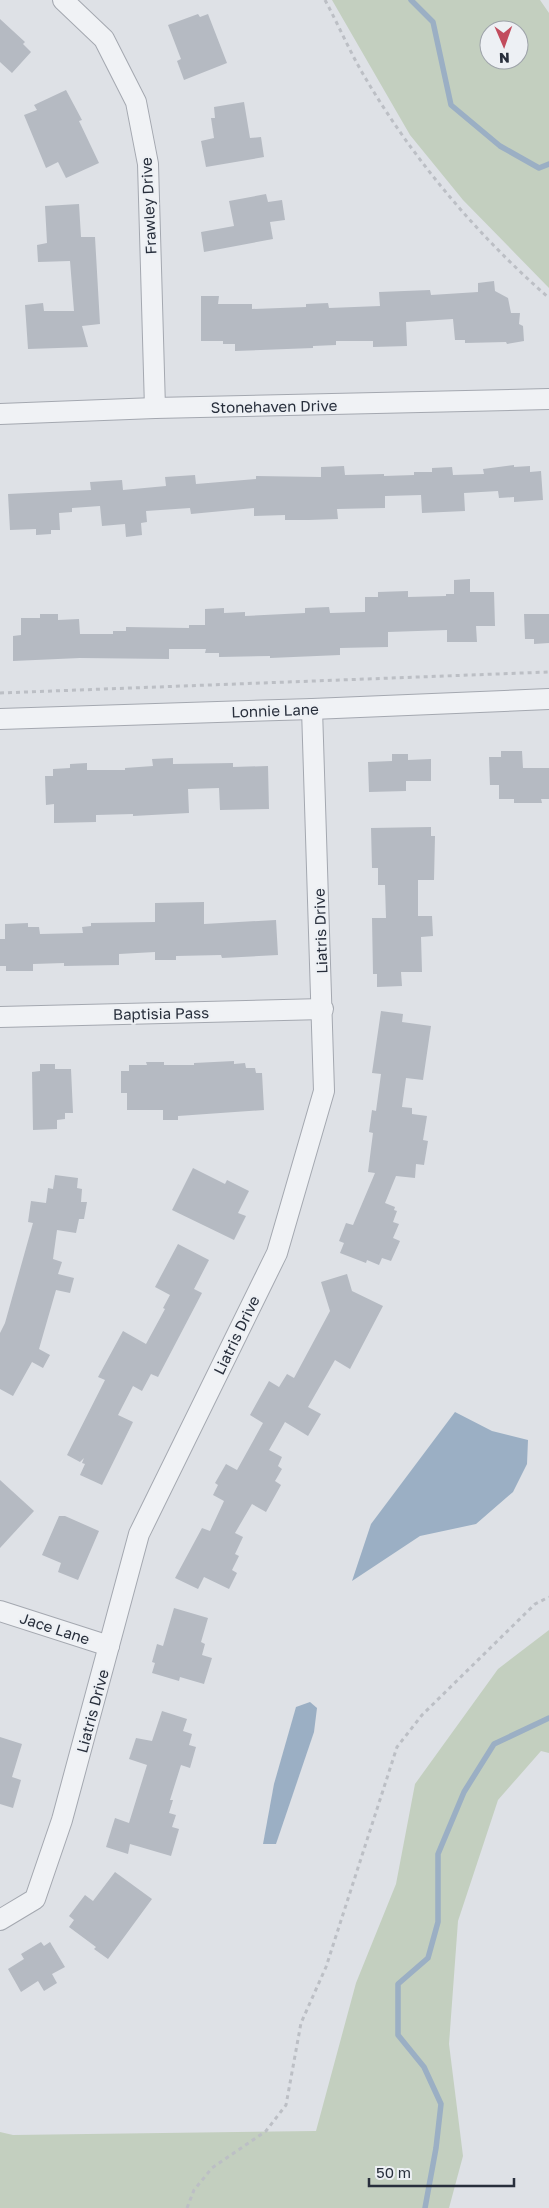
<svg xmlns="http://www.w3.org/2000/svg" width="549" height="2208" font-family="'Golos Text',sans-serif">
<style>
.green{fill:#c3cfbf;fill-rule:evenodd}
.water{fill:#9bafc4}
.lines{fill:none;stroke-linecap:round;stroke-linejoin:round}
.stream{stroke:#9bafc4;stroke-width:5.5}
.building{fill:#b5bac2}
.minor-casing{stroke:#a4a8b0;stroke-width:22}
.path{stroke:#bcbfc5;stroke-width:3;stroke-dasharray:4 4;stroke-linecap:butt}
.minor{stroke:#f0f2f5;stroke-width:20}
.labels{text-anchor:middle;dominant-baseline:central;stroke-width:4.5;stroke-linejoin:round;paint-order:stroke}
.street-label{font-size:15px;fill:#282f3c;stroke:#edf0f4}
</style>
<rect width="100%" height="100%" fill="#dee1e6"/>
<g class="green">
<path d="M332,0h208l9,13v275l-86,-88 -53,-65zM489,30h30v30h-30z"/>
<polygon points="549,1630 549,1753 541,1751 498,1800 458,1921 449,2044 463,2156 449,2208 0,2208 0,2132 13,2135 316,2131 356,1983 396,1884 415,1784 498,1669"/>
</g>
<g class="water">
<polygon points="455,1412 492,1431 528,1440 527,1464 513,1492 476,1524 420,1536 352,1581 371,1524"/>
<polygon points="310,1702 317,1708 314,1732 276,1844 263,1844 274,1784 296,1707"/>
</g>
<g class="lines">
<g class="stream">
<polyline points="411,0 433,22 451,105 500,146 539,168 549,164"/>
<polyline points="425,2208 436,2148 441,2104 424,2067 398,2035 398,1984 428,1958 438,1922 438,1854 464,1792 494,1744 549,1718"/>
</g>
</g>
<g class="building">
<polygon points="198,14 200,17 208,14 227,63 184,80 177,61 181,59 168,25"/>
<polygon points="0,19 25,42 23,44 31,52 12,73 0,62"/>
<polygon points="66,90 82,120 79,121 99,163 66,178 58,162 46,168 24,115 37,110 34,105"/>
<polygon points="244,102 250,138 261,137 264,157 206,167 201,141 214,138 211,118 215,118 214,107"/>
<polygon points="266,194 268,202 282,200 285,220 270,222 273,239 204,252 201,232 234,226 229,201"/>
<polygon points="79,204 81,237 95,237 100,324 82,326 88,347 28,349 25,305 43,303 44,311 74,311 70,261 38,262 37,245 47,243 45,206"/>
<polygon points="494,281 495,291 508,298 511,313 520,313 519,324 523,326 524,341 507,344 506,342 465,343 465,340 455,340 453,319 406,322 407,346 373,347 373,341 336,341 336,345 313,346 313,348 235,351 235,344 223,344 223,341 201,341 201,296 219,296 218,304 252,304 252,309 306,307 306,304 328,303 329,308 380,306 379,292 430,290 431,295 478,292 478,283"/>
<polygon points="514,465 514,467 530,466 530,472 541,471 543,500 514,502 514,497 499,498 498,491 464,493 465,511 422,513 421,495 385,496 385,508 337,509 338,519 309,520 285,520 285,515 254,516 254,508 191,514 190,508 146,511 147,522 141,523 142,535 126,537 125,524 102,526 100,506 72,508 72,512 59,513 60,530 51,530 51,534 36,535 36,529 10,530 8,494 91,490 90,482 122,480 123,490 166,486 165,477 195,475 196,484 256,479 256,476 321,477 321,467 344,466 345,475 384,474 384,476 414,475 414,472 432,472 432,468 452,467 453,475 484,474 483,469"/>
<polygon points="470,579 470,592 494,592 495,626 476,626 477,642 447,642 447,630 388,632 388,647 340,648 340,655 270,658 270,656 219,657 219,653 205,653 206,649 169,649 169,659 80,658 13,661 13,636 21,635 21,618 40,618 40,614 58,614 58,620 79,619 80,634 113,634 113,631 126,631 126,627 189,628 189,625 205,625 205,609 224,608 224,613 245,612 245,616 305,613 305,608 329,607 330,613 365,612 365,597 378,597 378,592 408,591 408,597 446,596 446,594 454,594 454,580"/>
<polygon points="524,614 549,614 549,643 534,644 534,639 525,639"/>
<polygon points="501,751 522,751 523,768 549,768 549,799 541,799 542,803 514,803 514,799 499,799 499,785 490,785 489,757 501,757"/>
<polygon points="392,754 408,754 408,760 431,759 431,781 406,781 406,791 369,792 368,762 392,761"/>
<polygon points="173,758 173,764 233,763 233,767 268,766 269,809 220,810 219,788 188,789 189,813 133,816 133,814 96,815 96,822 54,823 54,804 46,805 45,776 53,776 53,769 70,768 70,764 87,763 87,770 125,770 125,768 153,766 152,759"/>
<polygon points="431,827 431,836 435,836 434,880 418,880 418,916 432,916 433,936 421,937 422,972 401,972 402,986 377,987 377,974 373,974 372,918 386,918 385,885 378,885 378,868 372,868 371,828"/>
<polygon points="204,902 204,924 276,920 278,955 222,958 221,955 176,956 176,960 155,960 155,952 119,954 119,965 64,966 64,963 33,964 33,971 6,971 6,966 0,966 0,939 5,939 5,924 28,923 28,927 39,927 40,934 83,933 82,927 91,926 91,923 155,922 155,903"/>
<polygon points="381,1011 403,1014 402,1022 431,1026 423,1080 406,1078 402,1107 412,1108 412,1114 427,1116 423,1140 428,1141 424,1165 416,1164 415,1178 396,1176 385,1203 395,1207 394,1210 397,1211 393,1222 399,1224 393,1238 400,1241 391,1261 382,1258 379,1265 367,1260 366,1263 340,1253 344,1243 339,1241 346,1223 353,1225 375,1173 368,1172 373,1133 369,1132 372,1110 376,1111 381,1074 372,1073"/>
<polygon points="234,1061 234,1064 245,1063 246,1068 255,1068 256,1073 262,1073 264,1110 178,1116 178,1120 163,1120 163,1110 127,1110 127,1093 121,1093 121,1071 129,1071 129,1065 147,1065 146,1062 164,1062 164,1065 194,1065 194,1063"/>
<polygon points="40,1064 55,1064 55,1069 71,1069 73,1113 65,1113 65,1119 57,1120 57,1129 33,1130 32,1072 40,1071"/>
<polygon points="193,1168 225,1184 227,1180 249,1191 238,1213 246,1216 234,1240 172,1210"/>
<polygon points="55,1175 78,1178 77,1188 82,1189 81,1202 87,1202 84,1219 79,1219 76,1233 57,1230 53,1259 62,1262 58,1274 74,1278 70,1293 56,1290 39,1349 50,1355 43,1368 32,1362 13,1396 0,1389 0,1333 5,1323 33,1223 28,1222 31,1201 46,1203 48,1188 53,1189"/>
<polygon points="178,1244 209,1260 194,1289 202,1293 158,1377 151,1374 142,1391 133,1386 118,1415 133,1422 102,1485 80,1475 85,1464 82,1463 84,1458 80,1462 67,1455 105,1380 98,1377 123,1331 146,1344 165,1309 163,1308 170,1295 155,1287"/>
<polygon points="347,1274 352,1291 383,1306 350,1369 335,1360 308,1407 321,1414 308,1436 285,1422 269,1450 282,1457 278,1466 282,1469 275,1481 281,1485 266,1512 252,1504 235,1533 243,1537 235,1554 239,1556 232,1570 237,1573 229,1589 204,1577 198,1589 175,1578 202,1528 210,1531 224,1501 213,1495 218,1485 215,1483 226,1464 237,1470 263,1423 250,1415 269,1381 279,1387 287,1374 294,1378 330,1311 321,1282"/>
<polygon points="0,1480 34,1511 0,1548"/>
<polygon points="59,1516 65,1516 99,1531 78,1580 58,1572 61,1563 42,1555"/>
<polygon points="174,1608 208,1618 201,1642 205,1644 202,1655 212,1658 204,1684 180,1677 179,1681 152,1673 155,1663 152,1662 157,1644 163,1646"/>
<polygon points="162,1711 187,1719 183,1731 192,1734 189,1745 196,1747 190,1768 181,1765 170,1800 173,1800 169,1813 176,1815 172,1827 179,1829 171,1856 130,1844 128,1854 106,1847 115,1818 129,1823 147,1765 129,1759 136,1738 152,1741"/>
<polygon points="0,1737 22,1744 12,1777 21,1780 13,1808 0,1804"/>
<polygon points="115,1872 152,1899 108,1959 94,1949 96,1947 69,1927 74,1920 69,1916 85,1895 93,1901"/>
<polygon points="41,1942 44,1946 50,1942 65,1967 52,1974 57,1983 44,1991 38,1981 21,1992 8,1969 24,1959 21,1954"/>
</g>
<g class="lines">
<g class="minor-casing">
<g id="minor">
<polyline points="63,0 104,39 136,102 148,164 155,408"/>
<polyline points="0,414 155,408 549,399"/>
<polyline points="0,719 312,709 549,699"/>
<polyline points="0,1017 323,1009"/>
<polyline points="0,1611 109,1646"/>
<polyline points="0,1920 35,1899 62,1820 139,1534 277,1253 324,1091 312,709"/>
</g>
</g>
<g class="path">
<path d="M325,0c13,24 24,50 38,74 49,84 113,160 186,224"/>
<polyline points="0,693 549,672"/>
<polyline points="187,2208 194,2190 212,2168 266,2131 286,2105 301,2023 326,1967 397,1747 422,1715 535,1604 549,1597"/>
</g>
<use href="#minor" class="minor"/>
</g>
<g class="labels">
<g class="street-label">
<text transform="translate(148 206) rotate(-93)">Frawley Drive</text>
<text transform="translate(274 406) rotate(-1)">Stonehaven Drive</text>
<text transform="translate(275 710) rotate(-2)">Lonnie Lane</text>
<text transform="translate(320 931) rotate(-92)">Liatris Drive</text>
<text transform="translate(161 1013) rotate(-1)">Baptisia Pass</text>
<text transform="translate(236 1335) rotate(-64)">Liatris Drive</text>
<text transform="translate(55 1628) rotate(18)">Jace Lane</text>
<text transform="translate(92 1711) rotate(-75)">Liatris Drive</text>
</g>
</g>
<g transform="translate(504 45) rotate(178)"><circle r="24" fill="#edf0f4" stroke="#9ea3aa"/>
<path d="M0-4L9 19L0 12L-9 19Z" fill="#c24c5d"/>
<text y="-8" font-size="14" font-weight="bold" text-anchor="middle" fill="#282f3c">N</text>
</g>
<path d="M369 2178v8h145v-8" fill="none" stroke="#282f3c" stroke-width="2.5"/>
<text x="376" y="2178" font-size="15" fill="#282f3c" stroke="#edf0f4" stroke-width="4" paint-order="stroke">50 m</text>
</svg>
